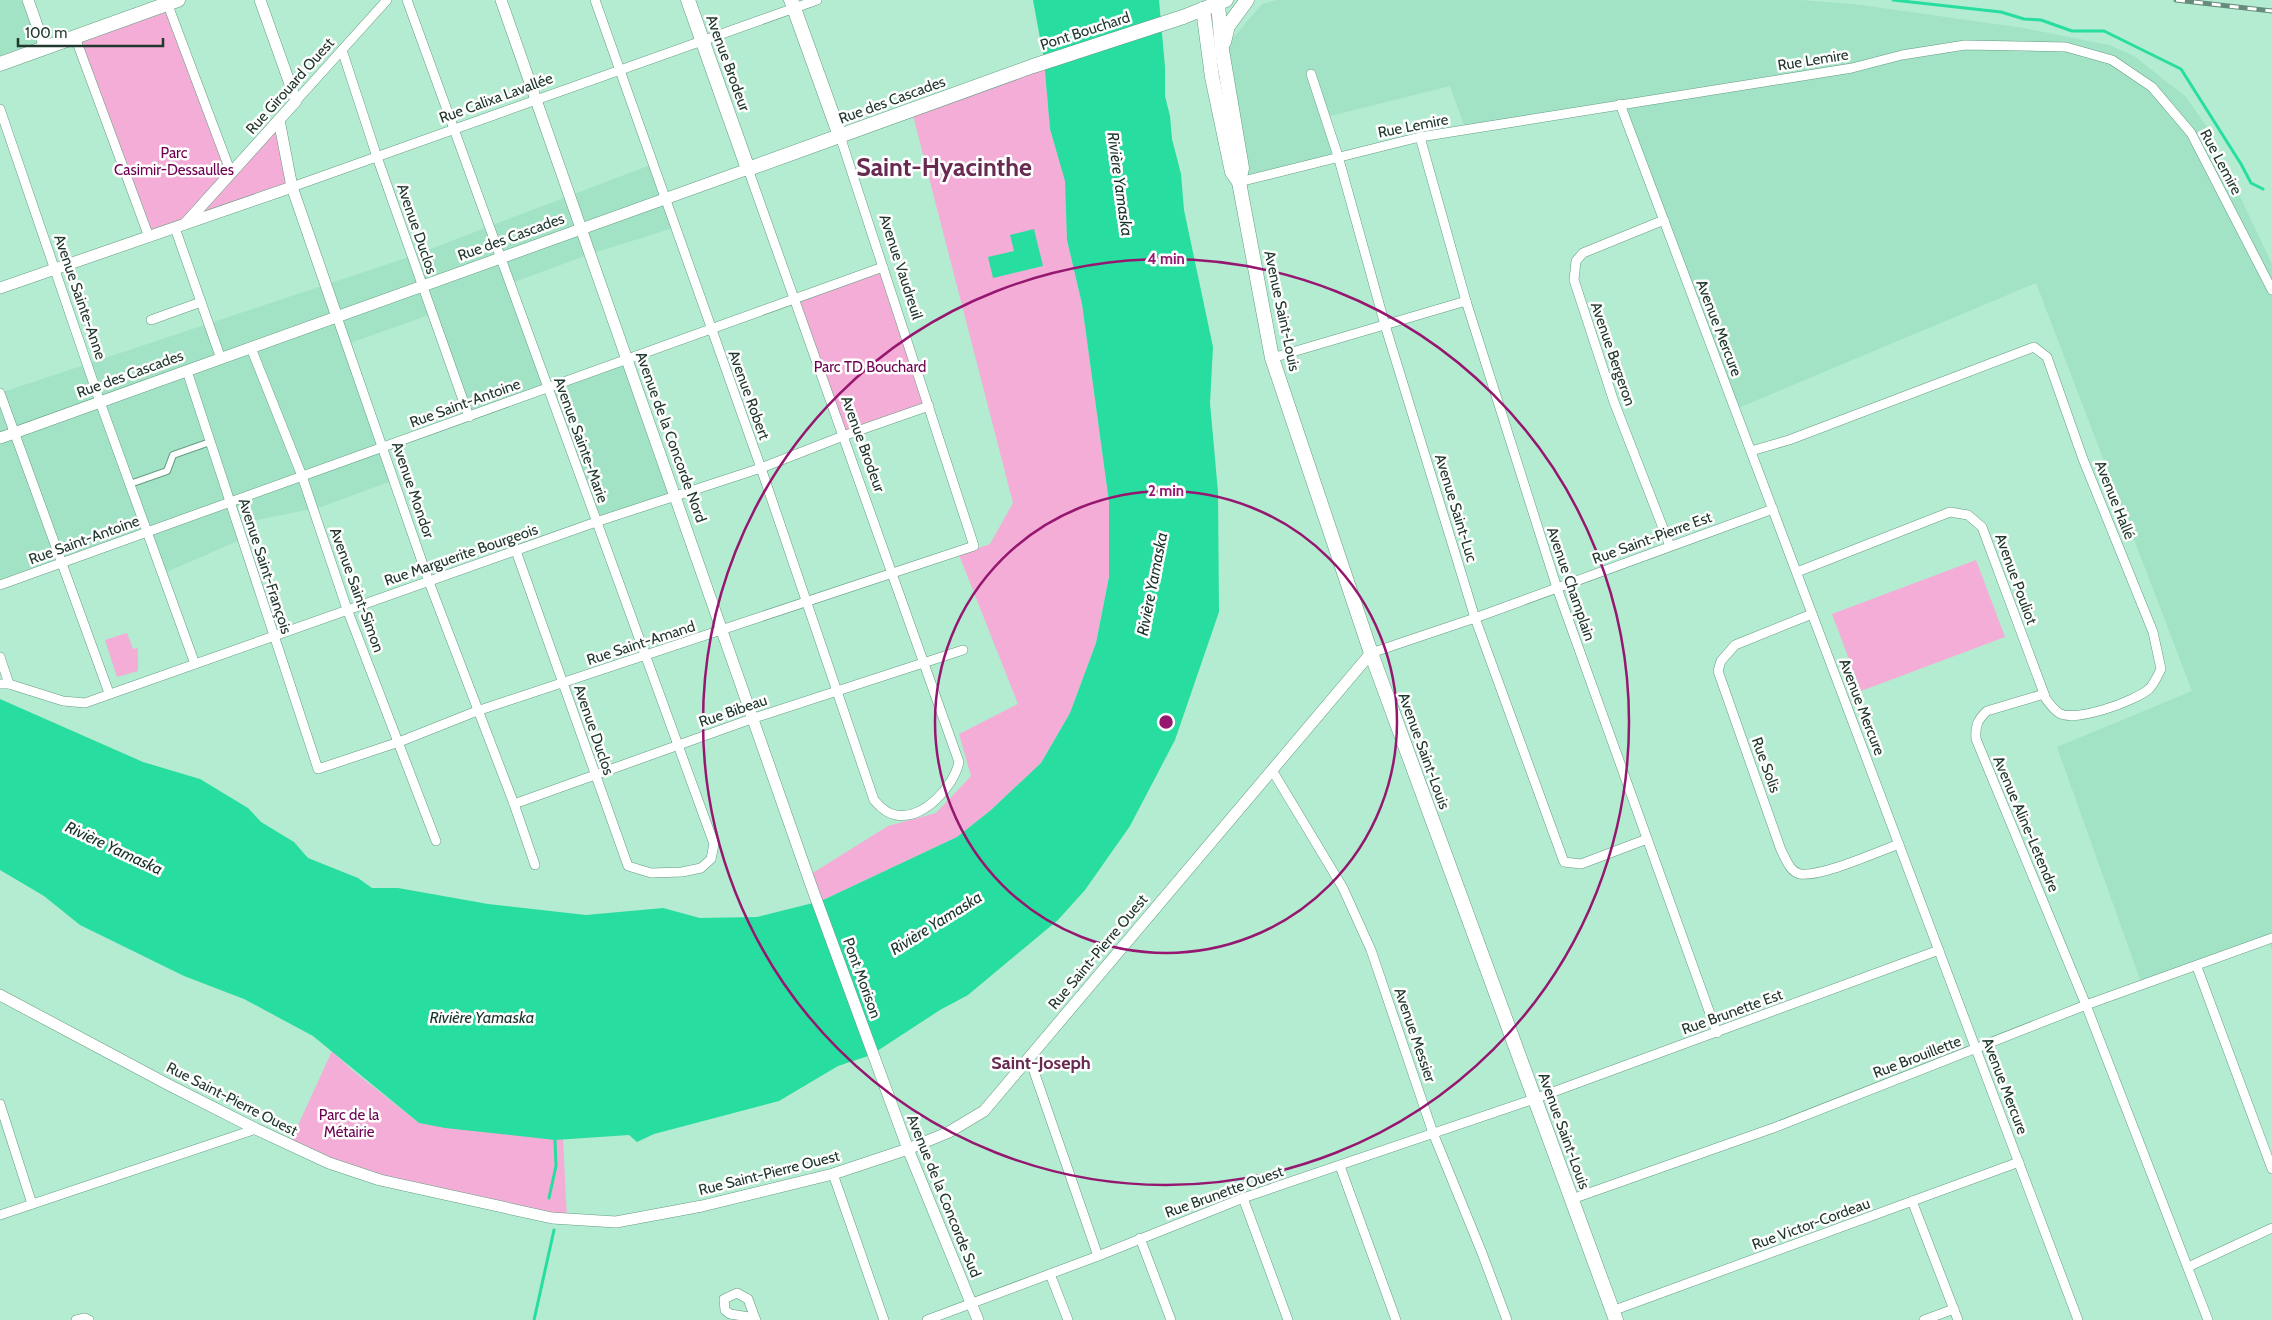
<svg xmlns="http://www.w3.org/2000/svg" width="2272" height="1320" font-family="Cabin,sans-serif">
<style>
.built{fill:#a1e3c4}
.green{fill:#f4add6}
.water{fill:#28dda0}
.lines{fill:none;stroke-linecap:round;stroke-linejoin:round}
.stream{stroke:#28dda0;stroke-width:3}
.pedestrian-casing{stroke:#659c82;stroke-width:8}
.minor-casing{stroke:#659c82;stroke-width:10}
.tertiary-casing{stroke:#659c82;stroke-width:12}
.primary-casing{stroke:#659c82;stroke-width:15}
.pedestrian{stroke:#fff;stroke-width:6}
.minor{stroke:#fff;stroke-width:9}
.tertiary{stroke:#fff;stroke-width:11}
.primary{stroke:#fff;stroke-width:14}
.rail-casing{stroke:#658b7a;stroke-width:5}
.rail{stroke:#fefefe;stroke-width:3;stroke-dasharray:9;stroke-linecap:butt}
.ring{fill:none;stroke:#961770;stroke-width:2.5}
.labels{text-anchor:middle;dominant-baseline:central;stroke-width:5;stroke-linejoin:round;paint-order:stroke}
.street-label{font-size:15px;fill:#21382e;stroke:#fefefe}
.park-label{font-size:15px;fill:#6e0050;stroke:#fefefe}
.water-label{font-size:16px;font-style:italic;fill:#183227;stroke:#fefefe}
.quarter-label{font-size:18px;font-weight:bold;fill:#672a51;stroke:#fefefe}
.town-label{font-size:25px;font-weight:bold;fill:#672a51;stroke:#fefefe}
.centre{fill:#961770;stroke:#fefefe;stroke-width:2.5}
.ring-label{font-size:15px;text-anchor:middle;font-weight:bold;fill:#961770;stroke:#fefefe;stroke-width:5;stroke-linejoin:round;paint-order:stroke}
</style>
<rect width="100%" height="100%" fill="#b3ecd1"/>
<g class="built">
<polygon points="0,0 28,0 45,48 0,63"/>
<polygon points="1277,0 1801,0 1861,5 2023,28 2109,45 2134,56 2186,97 2207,127 2272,264 2272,950 2268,940 2141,982 2057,747 2192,691 2036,283 1738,408 1624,107 1466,131 1450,86 1326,117 1338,156 1247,180 1228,44 1262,4"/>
<polygon points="653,164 673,228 590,254 509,284 547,388 627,359 677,496 596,522 547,389 469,417 432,314 347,344 394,480 321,507 237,524 242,539 162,574 147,533 0,585 0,393 412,256"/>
</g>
<g class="green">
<polygon points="167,4 231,173 184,225 149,237 75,37"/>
<polygon points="1044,60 1050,129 1066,181 1067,240 1082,304 1109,502 1109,577 1096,643 1070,713 1041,763 991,810 957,837 821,901 811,874 888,826 936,813 971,776 959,734 1018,704 959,555 990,544 1013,503 911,108"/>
<polygon points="276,130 286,183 199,216"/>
<polygon points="883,264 934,407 846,437 796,295"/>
<polygon points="1976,560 2005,637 1861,691 1832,614"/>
<polygon points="127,633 133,649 138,648 138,671 117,677 105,640"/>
<polygon points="332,1051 352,1070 419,1123 563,1138 567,1219 431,1192 289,1145"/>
</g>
<g class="water">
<polygon points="1033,0 1159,0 1165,67 1165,96 1170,116 1172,139 1181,174 1184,210 1213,347 1210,403 1218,492 1219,612 1175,740 1130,826 1085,890 1058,920 968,995 940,1010 871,1055 838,1066 779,1101 654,1134 637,1142 629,1135 555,1140 445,1128 419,1123 313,1036 244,999 184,976 80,925 44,896 0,870 0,699 143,762 200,779 248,808 261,822 294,842 308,858 358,878 372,888 398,888 488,904 586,915 663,908 700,918 757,917 821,901 957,837 991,810 1041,763 1070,713 1096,643 1109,577 1109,502 1082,304 1067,240 1065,181 1050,129 1044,60"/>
<polygon points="1034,229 1043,266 993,278 988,257 1014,251 1010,235"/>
</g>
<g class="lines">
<g class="stream">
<polyline points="1893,0 2001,12 2024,19 2041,20 2072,31 2104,31 2181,69 2241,164 2251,183 2263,189"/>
<polyline points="549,1198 556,1166 555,1140"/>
<polyline points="534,1320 554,1230"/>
</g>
<g class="pedestrian-casing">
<polyline id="pedestrian" points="130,484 167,471 173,455 210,442"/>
</g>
<g class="minor-casing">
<g id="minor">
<polyline points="166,0 231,173"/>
<polyline points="407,0 714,844 711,859 701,868 682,872 651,873 628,866 516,551"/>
<path d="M595,0l166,468 113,332c6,7 13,14 22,15 28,5 58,-29 63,-53l-211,-593"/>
<polyline points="75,37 149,237"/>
<polyline points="342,50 377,157 469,417"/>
<polyline points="1311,74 1338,156 1385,325 1475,618 1564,862 1581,864 1647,839"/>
<polyline points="296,101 387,0"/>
<polyline points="1620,104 2078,1320"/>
<polyline points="0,109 100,402 195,664"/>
<polyline points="1420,137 1466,301 1557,588 1717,1033"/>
<polyline points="1239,182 1420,137 1852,68 1902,55 1965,45 2066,47 2112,60 2152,87 2191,133 2272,290"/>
<polyline points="292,187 817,0"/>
<polyline points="1664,220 1583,253 1576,261 1574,280 1614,402 1670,546"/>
<polyline points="175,228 221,359"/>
<polyline points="337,317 429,582 514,804 535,865"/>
<polyline points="151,320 201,302"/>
<polyline points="251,348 302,476 347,609 436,841"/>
<polyline points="1272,358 1466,301"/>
<polyline points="187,371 318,769 399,742 477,711 974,546 840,136"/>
<polyline points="0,393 109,693"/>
<path d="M1751,451l38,-11 245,-93 13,10 36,102 70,173 8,37c-3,6 -7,15 -12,20 -14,12 -74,34 -90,24 -5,-3 -10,-10 -13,-14l-64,-172 -14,-12 -18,-3 -153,60"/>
<polyline points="0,585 883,267"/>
<path d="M1812,614l-77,31 -14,16 -3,10 63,179c5,9 9,22 19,24 22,3 77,-22 99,-30"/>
<polyline points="1371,653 1475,618 1773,509"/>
<polyline points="0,657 9,684"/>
<polyline points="0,684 9,684 63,701 85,703 596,522 761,468 843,436 929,406"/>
<path d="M2044,694l-57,17c-10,9 -12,16 -11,28l110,266 122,315"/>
<polyline points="1272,770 1343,888 1371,950 1433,1133 1482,1253 1507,1320"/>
<polyline points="514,804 754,718 963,650"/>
<polyline points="2197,967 2272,1169"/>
<polyline points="1029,1057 1098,1256"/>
<polyline points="0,1104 32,1204"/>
<polyline points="1340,1166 1396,1320"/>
<polyline points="833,1174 884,1320"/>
<polyline points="1243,1198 1288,1320"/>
<polyline points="1572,1199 1776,1127 2086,1005 2272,938"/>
<polyline points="1912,1201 1958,1320"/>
<polyline points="0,1215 256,1129"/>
<polyline points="1140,1238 1171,1320"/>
<polyline points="2188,1267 2272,1228"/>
<polyline points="1050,1274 1068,1320"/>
<polyline points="1612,1311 2019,1162"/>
<polyline points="755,1318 730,1314 725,1310 724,1299 737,1293 748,1299 755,1318 756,1320"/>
<polyline points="76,1320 85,1318 89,1320"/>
<polyline points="927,1320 1098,1256 1243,1198 1534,1099 1939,950"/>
<polyline points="1924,1320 1954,1309"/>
</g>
</g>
<g class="tertiary-casing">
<g id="tertiary">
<polyline points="28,0 45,48"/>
<polyline points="501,0 811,885 908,1149 978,1320"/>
<polyline points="279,120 292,187 337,317"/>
<polyline points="185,224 296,101 260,0"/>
<polyline points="0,288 292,187"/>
<polyline points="0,438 748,169"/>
<polyline points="0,995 169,1085 256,1129 329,1163 380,1180 552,1218 616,1222 702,1206 833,1174 908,1149 949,1132 984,1111 1371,653"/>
</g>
</g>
<g class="primary-casing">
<g id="primary">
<polyline points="688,0 748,169 1033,66 1183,17 1226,0"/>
<polyline points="791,0 840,136"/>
<polyline points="1218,4 1222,50 1242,168 1239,182 1272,358 1371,653 1616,1320"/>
<polyline points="1203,9 1212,77 1232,172 1239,182"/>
<polyline points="1224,42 1228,26 1247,0"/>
<polyline points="0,64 178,0"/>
</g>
</g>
<use href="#pedestrian" class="pedestrian"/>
<use href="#minor" class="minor"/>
<use href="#tertiary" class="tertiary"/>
<use href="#primary" class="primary"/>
<g class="rail-casing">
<polyline id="rail" points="2176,0 2272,11"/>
</g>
<use href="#rail" class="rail"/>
</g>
<g class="ring">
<circle cx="1166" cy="722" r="231"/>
<circle cx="1166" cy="722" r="463"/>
</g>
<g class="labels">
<g class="street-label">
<text transform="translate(1085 31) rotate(-18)">Pont Bouchard</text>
<text transform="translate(1813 60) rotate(-9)">Rue Lemire</text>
<text transform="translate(728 63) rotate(70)">Avenue Brodeur</text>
<text transform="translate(290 86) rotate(-48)">Rue Girouard Ouest</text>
<text transform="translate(496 98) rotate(-20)">Rue Calixa Lavallée</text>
<text transform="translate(892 100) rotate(-20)">Rue des Cascades</text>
<text transform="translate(1413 126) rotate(-11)">Rue Lemire</text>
<text transform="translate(2221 162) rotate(62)">Rue Lemire</text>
<text transform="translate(417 229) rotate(71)">Avenue Duclos</text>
<text transform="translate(511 237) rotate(-20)">Rue des Cascades</text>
<text transform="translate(901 267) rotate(72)">Avenue Vaudreuil</text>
<text transform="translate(80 297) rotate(71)">Avenue Sainte-Anne</text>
<text transform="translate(1282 311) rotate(78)">Avenue Saint-Louis</text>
<text transform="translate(1719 328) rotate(69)">Avenue Mercure</text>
<text transform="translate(1613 354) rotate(71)">Avenue Bergeron</text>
<text transform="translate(130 374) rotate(-20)">Rue des Cascades</text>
<text transform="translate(749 395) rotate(70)">Avenue Robert</text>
<text transform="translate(465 403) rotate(-20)">Rue Saint-Antoine</text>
<text transform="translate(671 437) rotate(70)">Avenue de la Concorde Nord</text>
<text transform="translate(581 440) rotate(70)">Avenue Sainte-Marie</text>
<text transform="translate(863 444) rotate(70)">Avenue Brodeur</text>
<text transform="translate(413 490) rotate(71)">Avenue Mondor</text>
<text transform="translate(2115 500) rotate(68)">Avenue Hallé</text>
<text transform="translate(1456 508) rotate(73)">Avenue Saint-Luc</text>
<text transform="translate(1652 538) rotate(-20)">Rue Saint-Pierre Est</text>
<text transform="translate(84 540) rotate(-20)">Rue Saint-Antoine</text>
<text transform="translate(461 555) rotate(-19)">Rue Marguerite Bourgeois</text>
<text transform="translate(265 566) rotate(72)">Avenue Saint-François</text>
<text transform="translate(2016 579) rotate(70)">Avenue Pouliot</text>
<text transform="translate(1571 584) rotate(71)">Avenue Champlain</text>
<text transform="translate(357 590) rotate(70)">Avenue Saint-Simon</text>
<text transform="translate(641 643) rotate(-18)">Rue Saint-Amand</text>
<text transform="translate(1862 707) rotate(69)">Avenue Mercure</text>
<text transform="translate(733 711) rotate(-19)">Rue Bibeau</text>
<text transform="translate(594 730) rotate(71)">Avenue Duclos</text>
<text transform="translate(1424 751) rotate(70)">Avenue Saint-Louis</text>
<text transform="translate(1766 765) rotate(70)">Rue Solis</text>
<text transform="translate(2026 824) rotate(67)">Avenue Aline-Letendre</text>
<text transform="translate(1098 952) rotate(-50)">Rue Saint-Pierre Ouest</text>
<text transform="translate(862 978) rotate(70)">Pont Morison</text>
<text transform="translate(1732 1012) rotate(-20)">Rue Brunette Est</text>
<text transform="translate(1415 1035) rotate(71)">Avenue Messier</text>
<text transform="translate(1917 1057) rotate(-21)">Rue Brouillette</text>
<text transform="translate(2005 1086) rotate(69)">Avenue Mercure</text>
<text transform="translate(232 1099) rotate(27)">Rue Saint-Pierre Ouest</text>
<text transform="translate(1564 1131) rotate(70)">Avenue Saint-Louis</text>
<text transform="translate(769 1173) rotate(-14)">Rue Saint-Pierre Ouest</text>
<text transform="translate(1224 1192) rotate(-20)">Rue Brunette Ouest</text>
<text transform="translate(944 1196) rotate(68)">Avenue de la Concorde Sud</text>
<text transform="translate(1811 1224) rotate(-20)">Rue Victor-Cordeau</text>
</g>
<g class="park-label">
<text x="174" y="153">Parc<tspan x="174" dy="17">Casimir-Dessaulles</tspan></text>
<text x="870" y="367">Parc TD Bouchard</text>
<text x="349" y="1115">Parc de la<tspan x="349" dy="17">Métairie</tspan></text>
</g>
<g class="water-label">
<text transform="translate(1120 184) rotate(82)">Rivière Yamaska</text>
<text transform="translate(1152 584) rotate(-79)">Rivière Yamaska</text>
<text transform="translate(114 848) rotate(25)">Rivière Yamaska</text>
<text transform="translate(936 923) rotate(-32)">Rivière Yamaska</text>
<text x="482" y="1017">Rivière Yamaska</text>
</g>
<g class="quarter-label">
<text x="1041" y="1063">Saint-Joseph</text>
</g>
<g class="town-label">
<text x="944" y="167">Saint-Hyacinthe</text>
</g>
</g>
<circle cx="1166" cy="722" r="8" class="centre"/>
<g class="ring-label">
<text x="1166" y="264">4 min</text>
<text x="1166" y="496">2 min</text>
</g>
<path d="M18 38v8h145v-8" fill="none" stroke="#21382e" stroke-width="2.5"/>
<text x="25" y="38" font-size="15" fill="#21382e" stroke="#fefefe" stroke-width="4" paint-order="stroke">100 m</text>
</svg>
